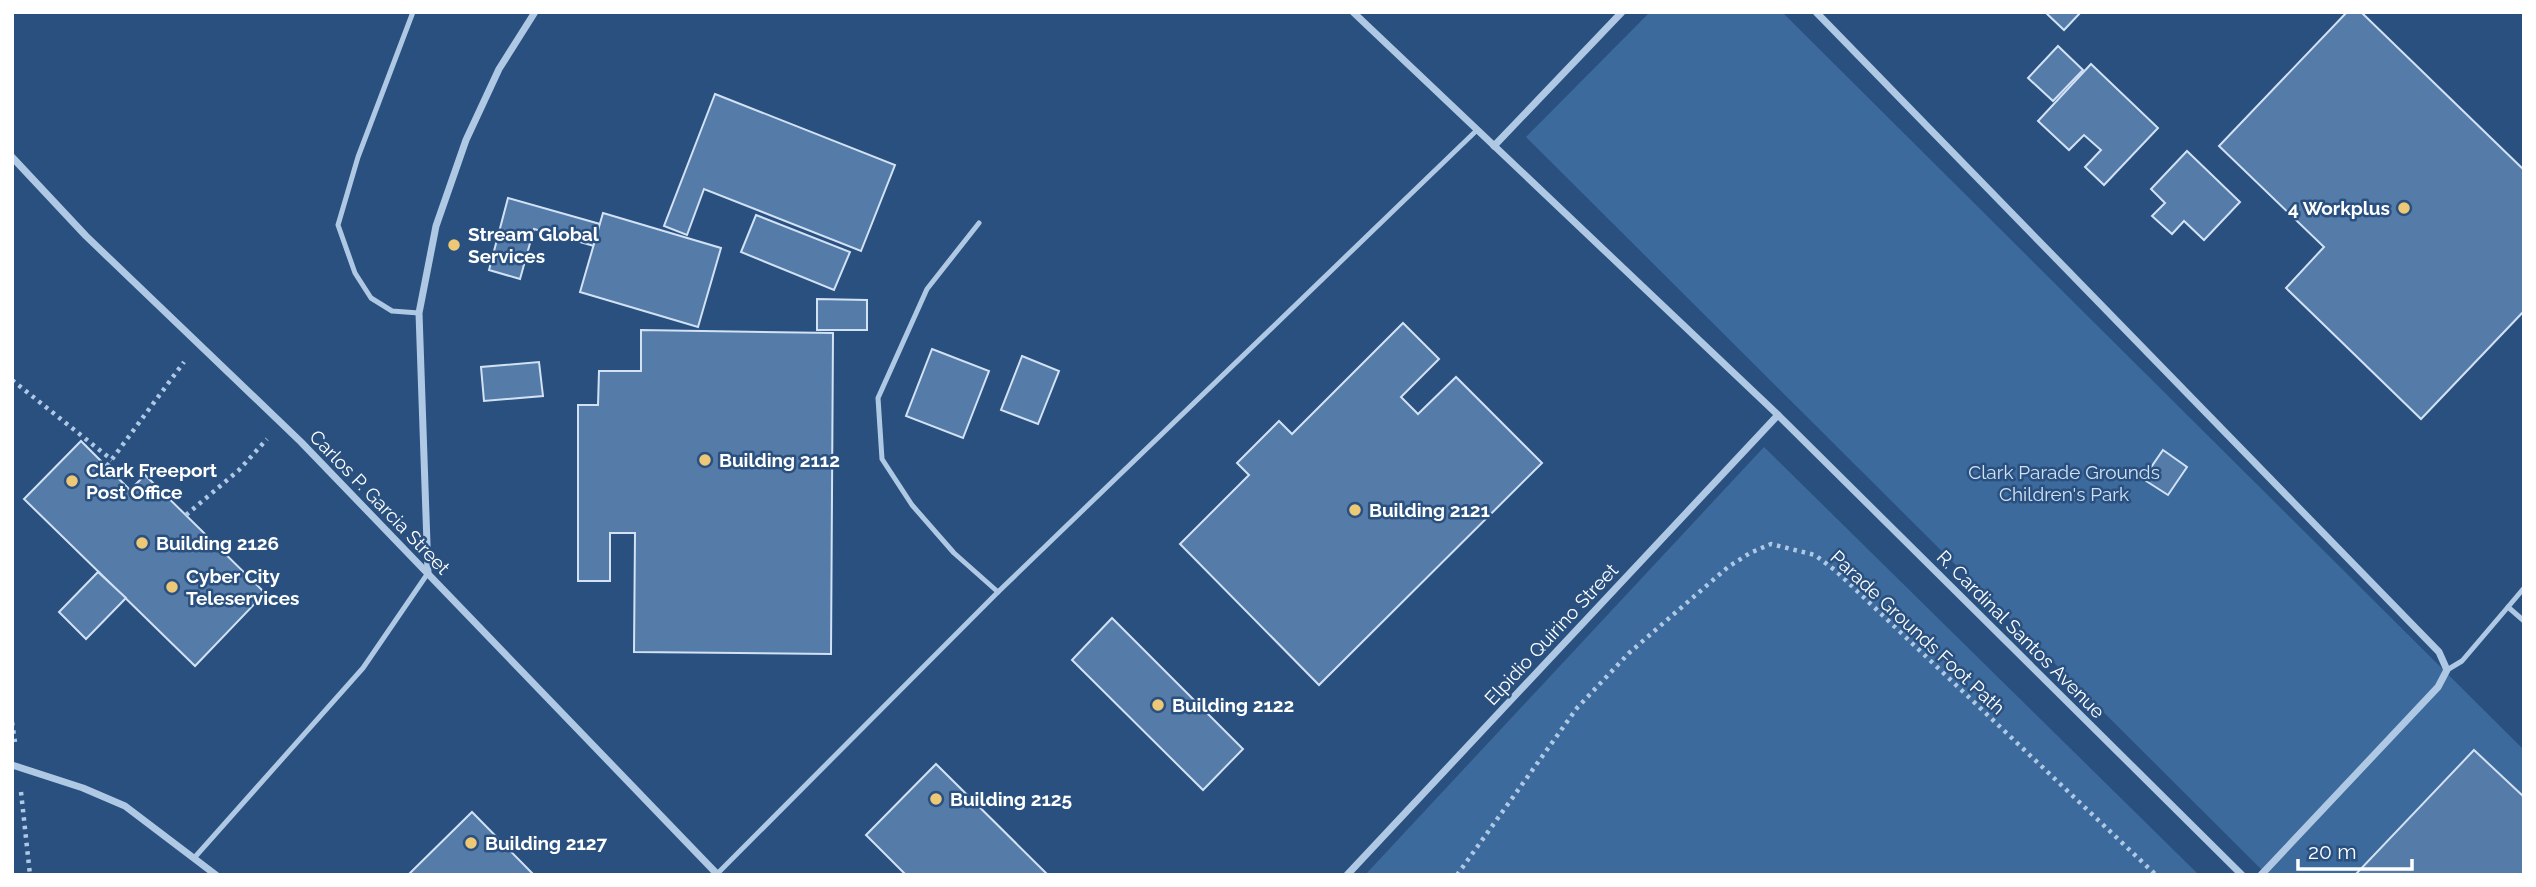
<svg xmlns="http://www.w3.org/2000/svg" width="2536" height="887" font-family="Raleway,sans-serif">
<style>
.green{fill:#3d6a9c}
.building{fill:#557ca9;stroke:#d2e2f4;stroke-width:2}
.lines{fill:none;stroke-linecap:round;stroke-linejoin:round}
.path{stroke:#afc9e5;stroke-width:4.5;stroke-dasharray:3.5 5;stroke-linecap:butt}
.lane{stroke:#afc9e5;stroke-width:5}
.street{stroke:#afc9e5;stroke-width:7}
.poi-dot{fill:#ecc877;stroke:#29507f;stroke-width:2.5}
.labels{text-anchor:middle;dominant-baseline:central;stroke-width:5;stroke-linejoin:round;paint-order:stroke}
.poi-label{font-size:19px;font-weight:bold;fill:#fff;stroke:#29507f;text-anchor:start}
.park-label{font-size:19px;fill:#d2e2f4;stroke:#29507f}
.street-label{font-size:19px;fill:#fff;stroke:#29507f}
</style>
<rect width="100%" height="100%" fill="#29507f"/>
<g class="green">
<polygon points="1650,12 1782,12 2524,750 2524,875 2267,875 1526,137"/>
<polygon points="1764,447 2199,875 1365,875"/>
</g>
<g class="building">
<polygon points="2045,12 2081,12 2064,30"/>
<polygon points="2347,12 2361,12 2524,170 2524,311 2421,419 2286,288 2324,247 2219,146"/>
<polygon points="2058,46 2083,70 2053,101 2028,78"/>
<polygon points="2091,64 2158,128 2104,185 2085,167 2101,150 2084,135 2069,150 2038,121"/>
<polygon points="715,94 895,165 861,251 704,189 687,235 664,226"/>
<polygon points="2187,151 2240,202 2204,240 2184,221 2172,234 2152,216 2165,203 2151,189"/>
<polygon points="508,198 600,224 594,246 534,229 520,279 489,270"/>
<polygon points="603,213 721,248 698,327 580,292"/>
<polygon points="756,215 850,252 834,290 741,252"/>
<polygon points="817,299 867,300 867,330 817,330"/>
<polygon points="1403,323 1439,359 1401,397 1418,414 1456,377 1542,463 1319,685 1180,544 1249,475 1237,463 1279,421 1292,434"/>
<polygon points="641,330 833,333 831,654 634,652 635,533 610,533 610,581 578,581 578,405 598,405 599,371 641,371"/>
<polygon points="932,349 989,371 963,438 906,416"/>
<polygon points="1022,356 1059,371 1038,424 1001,410"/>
<polygon points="539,362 543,396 484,401 481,367"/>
<polygon points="81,441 130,490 145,475 265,593 195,666 24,499"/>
<polygon points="2163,450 2187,467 2168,495 2143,479"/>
<polygon points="98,572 126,598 86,639 59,612"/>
<polygon points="1112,618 1243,749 1203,790 1072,660"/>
<polygon points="2474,750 2524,797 2524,875 2355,875"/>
<polygon points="936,764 1048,875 906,875 866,835"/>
<polygon points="472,812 534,875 408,875"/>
</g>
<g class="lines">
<g class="path">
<polyline points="12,380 112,460"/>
<polyline points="107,466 184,362"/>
<polyline points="186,515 239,470 267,439"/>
<polyline points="12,722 15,742"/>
<polyline points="21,792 30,875"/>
<polyline points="1457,875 1577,708 1629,653 1728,567 1750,553 1771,544 1815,555 1836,571 2156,875"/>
</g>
<g class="lane">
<polyline points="413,12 358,157 338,225 355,273 371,298 392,311 419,313"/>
<polyline points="979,223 927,289 878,398 882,459 912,505 954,553 998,592"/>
<polyline points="2524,588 2508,607 2524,621"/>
<polyline points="2447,670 2462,661 2508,607"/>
<polyline points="195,857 363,668 428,573"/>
<polyline points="717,874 998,592 1477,130"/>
</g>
<g class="street">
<polyline points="1353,12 1778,415 2242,875"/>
<polyline points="1816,12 2439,652 2447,670 2438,687 2261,875"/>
<polyline points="1494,146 1622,12"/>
<polyline points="12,157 86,236 301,442 718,875"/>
<polyline points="428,573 419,313 436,226 466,140 499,69 535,12"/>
<polyline points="12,765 83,788 125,806 216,875"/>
<polyline points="1347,875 1778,415"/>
</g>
</g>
<g class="poi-dot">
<circle cx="2404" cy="208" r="7"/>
<circle cx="454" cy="245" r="7"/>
<circle cx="705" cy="460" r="7"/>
<circle cx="72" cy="481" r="7"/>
<circle cx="1355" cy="510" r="7"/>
<circle cx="142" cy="543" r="7"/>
<circle cx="172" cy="587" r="7"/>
<circle cx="1158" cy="705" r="7"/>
<circle cx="936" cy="799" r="7"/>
<circle cx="471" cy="843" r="7"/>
</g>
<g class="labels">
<g class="poi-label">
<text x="2390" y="208" text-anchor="end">4 Workplus</text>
<text x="468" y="234">Stream Global<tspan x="468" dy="22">Services</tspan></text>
<text x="719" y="460">Building 2112</text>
<text x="86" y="470">Clark Freeport<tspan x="86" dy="22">Post Office</tspan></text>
<text x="1369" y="510">Building 2121</text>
<text x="156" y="543">Building 2126</text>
<text x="186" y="576">Cyber City<tspan x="186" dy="22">Teleservices</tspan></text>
<text x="1172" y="705">Building 2122</text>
<text x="950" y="799">Building 2125</text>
<text x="485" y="843">Building 2127</text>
</g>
<g class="park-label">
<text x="2064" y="472">Clark Parade Grounds<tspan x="2064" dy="22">Children's Park</tspan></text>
</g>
<g class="street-label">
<text transform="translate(380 502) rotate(46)">Carlos P. Garcia Street</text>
<text transform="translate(1918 632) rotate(43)">Parade Grounds Foot Path</text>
<text transform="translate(1551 634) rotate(-47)">Elpidio Quirino Street</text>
<text transform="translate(2021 634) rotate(45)">R. Cardinal Santos Avenue</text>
</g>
</g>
<rect width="2536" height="887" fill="none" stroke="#ffffff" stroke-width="28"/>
<path d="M2298 859v10h114v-10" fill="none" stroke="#ffffff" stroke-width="3.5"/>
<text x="2308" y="859" font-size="21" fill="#ffffff" stroke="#29507f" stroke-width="5" paint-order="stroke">20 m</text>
</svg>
